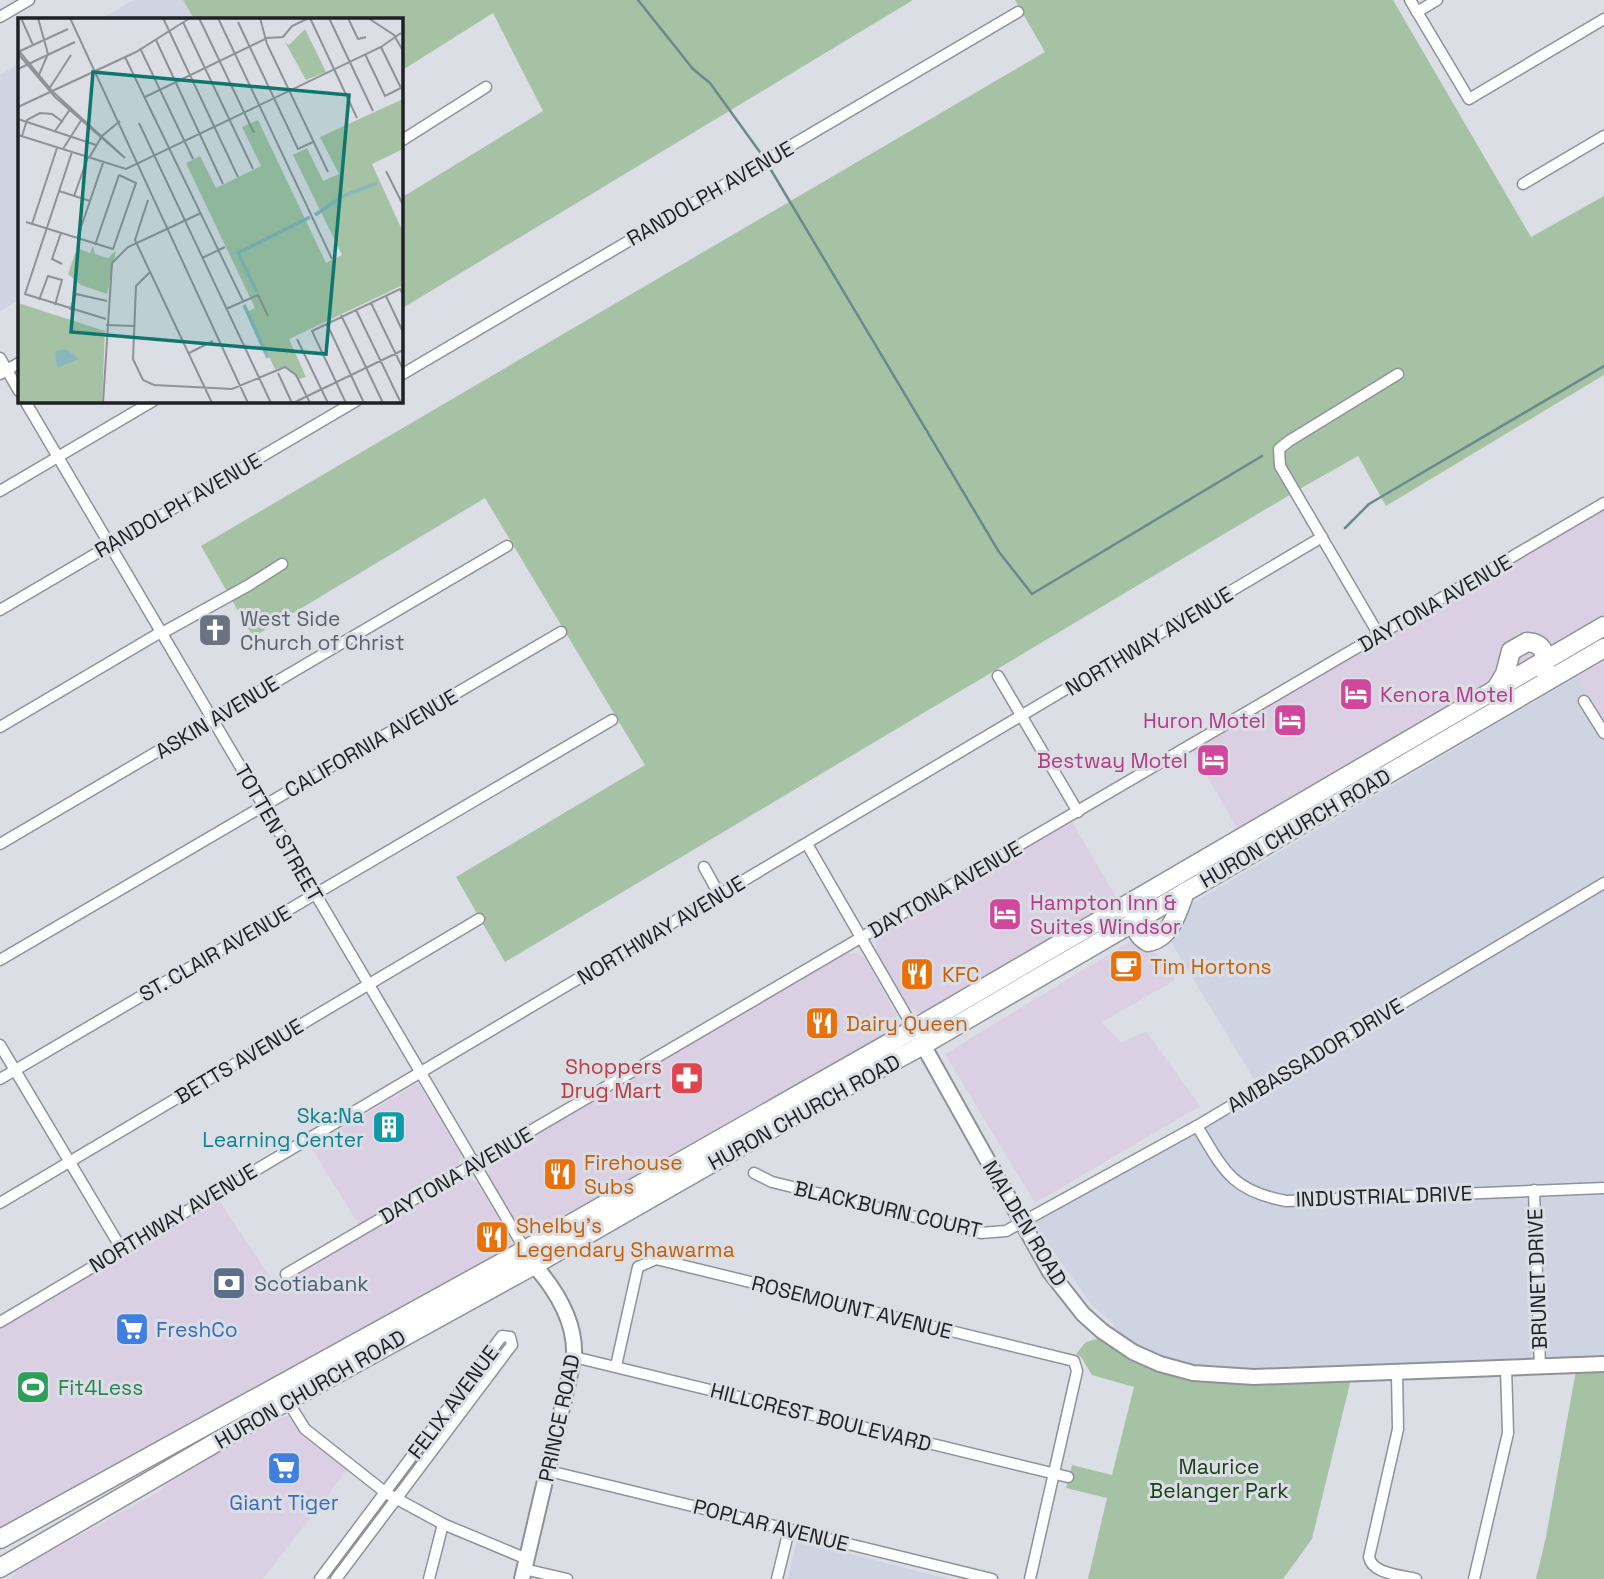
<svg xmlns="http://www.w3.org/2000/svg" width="1604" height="1579" font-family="'Space Grotesk',sans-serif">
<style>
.commercial{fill:#dbcfe4}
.built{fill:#ced4e2}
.green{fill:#a6c2a5}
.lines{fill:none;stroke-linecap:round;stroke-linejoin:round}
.stream{stroke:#698b8f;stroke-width:2.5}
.street-casing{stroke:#909299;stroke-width:13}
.secondary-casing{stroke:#909299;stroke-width:18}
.highway-casing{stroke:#909299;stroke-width:21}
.street{stroke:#fff;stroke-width:10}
.secondary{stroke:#fff;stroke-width:14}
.highway{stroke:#fff;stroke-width:18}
.labels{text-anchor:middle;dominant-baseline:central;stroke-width:6;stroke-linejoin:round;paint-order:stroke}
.street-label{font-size:21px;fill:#202124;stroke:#dbdee5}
.worship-label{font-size:21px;fill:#5b616d;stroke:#dbdee5;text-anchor:start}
.hotel-label{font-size:21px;fill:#b23c85;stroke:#dbdee5;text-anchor:start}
.food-label{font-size:21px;fill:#c56008;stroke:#dbdee5;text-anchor:start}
.health-label{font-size:21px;fill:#be3a42;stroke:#dbdee5;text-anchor:end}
.culture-label{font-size:21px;fill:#0d838f;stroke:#dbdee5;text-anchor:end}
.service-label{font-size:21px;fill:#4e5e75;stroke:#dbdee5;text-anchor:start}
.shop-label{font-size:21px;fill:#366cbe;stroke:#dbdee5;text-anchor:start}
.leisure-label{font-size:21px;fill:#27864d;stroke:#dbdee5;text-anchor:start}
.park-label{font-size:21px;fill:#184119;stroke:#dbdee5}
.inset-river{fill:none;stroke:#88b8bd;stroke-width:3.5}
.inset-road{fill:none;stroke:#909298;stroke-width:2}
.view{fill:#0f766e;fill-opacity:0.15;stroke:#0f766e;stroke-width:3.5}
.inset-edge{fill:none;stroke:#202124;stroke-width:3.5}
</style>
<rect width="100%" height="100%" fill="#dbdee5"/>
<g class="commercial">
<polygon points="1604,509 1604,620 1241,835 1192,750"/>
<polygon points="1604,662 1604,720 1578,676"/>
<polygon points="1071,820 1120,904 934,1012 921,1014 909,1007 876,951 876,943 879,935 886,929"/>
<polygon points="1134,939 1159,956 1175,980 1102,1022 1121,1043 1146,1031 1200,1106 1035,1203 945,1054"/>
<polygon points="857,953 865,958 897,1016 897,1026 891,1034 541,1234 531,1235 521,1231 489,1177 489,1164 497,1156 845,954"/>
<polygon points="418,1083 461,1155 457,1169 360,1227 311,1147"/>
<polygon points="469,1178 477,1183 511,1240 511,1249 0,1529 0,1329 217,1198 275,1284 458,1179"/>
<polygon points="288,1416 294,1420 306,1437 347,1470 263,1579 12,1579 17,1571 29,1563 160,1491 173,1478 279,1417"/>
</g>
<g class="built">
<polygon points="134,0 183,0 194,19 100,19"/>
<polygon points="19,64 19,300 0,311 0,75"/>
<polygon points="1578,676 1604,720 1604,1364 1352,1375 1181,1370 1110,1335 1114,1324 1090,1303 1034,1224 1258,1086 1168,937 1191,904"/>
<polygon points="797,1540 949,1579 788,1579"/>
</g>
<g class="green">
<polygon points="183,0 913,0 401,309 401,198 543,111 493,13 401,71 401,19 194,19"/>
<polygon points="1015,0 1393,0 1531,237 1604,196 1604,375 1386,506 1358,456 1303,487 505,962 456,877 645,765 485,498 253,637 201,546 1045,52"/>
<polygon points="1110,1335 1181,1370 1352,1375 1312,1539 1283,1579 1088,1579 1107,1498 1066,1488 1072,1465 1112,1475 1134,1387 1092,1375 1081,1357 1076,1354 1086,1342"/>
<polygon points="1604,1364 1604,1579 1536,1579 1546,1537 1577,1365"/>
</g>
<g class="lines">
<g class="stream">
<polyline points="638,0 693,69 710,83 762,155"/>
<polyline points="768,165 999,552 1032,594 1262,456"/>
<polyline points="1345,528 1369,504 1604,366"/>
</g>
<g class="street-casing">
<g id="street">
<polyline points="1410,0 1469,99 1604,19"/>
<polyline points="1417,12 1437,0"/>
<polyline points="0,17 29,0"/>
<polyline points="401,141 486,87"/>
<polyline points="1523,184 1604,136"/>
<polyline points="0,358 19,391"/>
<polyline points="0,374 19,363"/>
<polyline points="401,375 1018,12"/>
<polyline points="25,401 527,1253"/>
<polyline points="0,491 153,401"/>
<polyline points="0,610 356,401"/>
<polyline points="162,633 249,585 282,564"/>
<polyline points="1379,635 1280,466 1279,449 1289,441 1398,374"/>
<polyline points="998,676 1078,812"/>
<polyline points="1584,701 1604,733"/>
<polyline points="0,727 161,632"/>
<polyline points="0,844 507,546"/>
<polyline points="807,844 914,1029"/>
<polyline points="704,867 720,896"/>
<polyline points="0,960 561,632"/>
<polyline points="0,1045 121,1248"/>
<polyline points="0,1079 612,720"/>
<path d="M1197,1126c27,45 35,65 89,75l318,-13"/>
<polyline points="754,1173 772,1182 981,1233 1006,1231 1197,1126 1604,883"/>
<polyline points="1534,1190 1540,1367"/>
<polyline points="0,1203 479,919"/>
<polyline points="286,1274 1604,503"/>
<polyline points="0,1322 1322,537"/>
<polyline points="574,1357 1068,1477"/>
<polyline points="616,1366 638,1267 656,1259 1074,1361 1077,1371 1030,1579"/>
<path d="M1397,1373l1,56 -29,128c3,17 32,18 47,22"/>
<polyline points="285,1397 305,1429 386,1493 443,1524 527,1559"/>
<polyline points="549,1471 992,1579"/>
<polyline points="524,1569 567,1579"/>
<polyline points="320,1579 499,1340 502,1336 510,1337 512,1345 508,1350 336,1579"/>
<polyline points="429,1579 443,1524"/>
<polyline points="777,1579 789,1530"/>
<polyline points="1474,1579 1508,1433 1506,1368"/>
</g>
</g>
<g class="secondary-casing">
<g id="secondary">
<polyline points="918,1036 1050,1272 1083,1314 1102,1331 1133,1352 1160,1364 1193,1373 1254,1377 1604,1364"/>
<path d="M522,1579l52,-222c2,-35 -17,-66 -40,-92"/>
</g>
</g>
<g class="highway-casing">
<g id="highway">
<path d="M1496,689l9,-15 6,-23 16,-9c17,1 20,13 17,28"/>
<path d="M1134,912c1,14 1,23 14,30 23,-4 30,-31 37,-50"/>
<polyline points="0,1539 525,1250 914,1029 1604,626"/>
<polyline points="0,1568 287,1401 534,1265 820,1101 923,1045 1604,648"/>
</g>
</g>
<use href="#street" class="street"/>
<use href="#secondary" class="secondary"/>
<use href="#highway" class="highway"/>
</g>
<defs>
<g id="church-square" transform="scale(1.75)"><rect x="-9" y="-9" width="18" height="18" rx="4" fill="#6b7280" stroke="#dbdee5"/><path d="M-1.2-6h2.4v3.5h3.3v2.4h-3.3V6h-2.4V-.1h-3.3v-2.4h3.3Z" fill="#fff"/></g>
<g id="hotel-square" transform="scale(1.75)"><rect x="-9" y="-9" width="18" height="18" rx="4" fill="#d1479c" stroke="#dbdee5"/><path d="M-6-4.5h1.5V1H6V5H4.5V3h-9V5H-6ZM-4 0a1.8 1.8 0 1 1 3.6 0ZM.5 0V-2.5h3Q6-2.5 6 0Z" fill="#fff"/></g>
<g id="cafe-square" transform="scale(1.75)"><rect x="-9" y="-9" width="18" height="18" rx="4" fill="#e8710a" stroke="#dbdee5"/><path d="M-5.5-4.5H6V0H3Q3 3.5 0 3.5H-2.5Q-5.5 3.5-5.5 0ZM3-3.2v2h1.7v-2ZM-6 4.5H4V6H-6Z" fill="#fff"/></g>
<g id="restaurant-square" transform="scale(1.75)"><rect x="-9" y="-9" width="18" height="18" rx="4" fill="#e8710a" stroke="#dbdee5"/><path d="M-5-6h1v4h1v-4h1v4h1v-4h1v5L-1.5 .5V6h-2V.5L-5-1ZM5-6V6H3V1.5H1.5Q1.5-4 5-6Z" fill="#fff"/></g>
<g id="pharmacy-square" transform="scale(1.75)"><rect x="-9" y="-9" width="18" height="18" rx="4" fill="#e0444e" stroke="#dbdee5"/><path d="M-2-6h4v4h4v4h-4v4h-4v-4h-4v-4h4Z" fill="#fff"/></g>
<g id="building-square" transform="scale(1.75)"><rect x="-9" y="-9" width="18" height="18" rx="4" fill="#0f9aa8" stroke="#dbdee5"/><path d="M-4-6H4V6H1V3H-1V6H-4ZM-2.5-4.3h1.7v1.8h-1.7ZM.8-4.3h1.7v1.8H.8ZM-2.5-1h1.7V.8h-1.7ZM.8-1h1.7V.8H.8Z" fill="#fff"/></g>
<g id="bank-square" transform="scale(1.75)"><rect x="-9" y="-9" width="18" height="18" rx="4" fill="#5c6f8a" stroke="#dbdee5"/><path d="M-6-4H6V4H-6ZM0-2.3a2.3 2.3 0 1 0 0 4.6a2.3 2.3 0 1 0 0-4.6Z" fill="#fff"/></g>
<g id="supermarket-square" transform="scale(1.75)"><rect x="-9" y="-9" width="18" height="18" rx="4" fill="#3f7fe0" stroke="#dbdee5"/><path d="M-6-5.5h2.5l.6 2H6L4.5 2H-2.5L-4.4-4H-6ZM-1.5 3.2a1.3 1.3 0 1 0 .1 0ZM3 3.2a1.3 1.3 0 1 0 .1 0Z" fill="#fff"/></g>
<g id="stadium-square" transform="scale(1.75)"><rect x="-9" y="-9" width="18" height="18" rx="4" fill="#2e9e5b" stroke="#dbdee5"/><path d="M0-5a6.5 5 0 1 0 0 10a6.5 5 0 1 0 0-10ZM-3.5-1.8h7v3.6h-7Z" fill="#fff"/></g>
</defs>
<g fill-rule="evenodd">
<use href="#church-square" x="215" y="630"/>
<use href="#hotel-square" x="1356" y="694"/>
<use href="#hotel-square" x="1290" y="720"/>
<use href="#hotel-square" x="1213" y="760"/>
<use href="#hotel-square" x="1005" y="914"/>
<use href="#cafe-square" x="1126" y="966"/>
<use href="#restaurant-square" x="917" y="974"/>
<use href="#restaurant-square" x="822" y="1023"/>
<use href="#pharmacy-square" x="687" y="1078"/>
<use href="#building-square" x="389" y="1127"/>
<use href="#restaurant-square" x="560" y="1174"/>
<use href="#restaurant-square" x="492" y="1237"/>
<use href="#bank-square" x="229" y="1283"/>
<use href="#supermarket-square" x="132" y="1329"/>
<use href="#stadium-square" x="33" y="1387"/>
<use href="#supermarket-square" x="284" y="1468"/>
</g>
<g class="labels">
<g class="street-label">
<text transform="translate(710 193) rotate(-30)">RANDOLPH AVENUE</text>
<text transform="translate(178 505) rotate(-30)">RANDOLPH AVENUE</text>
<text transform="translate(1435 603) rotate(-30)">DAYTONA AVENUE</text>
<text transform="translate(1149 641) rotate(-31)">NORTHWAY AVENUE</text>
<text transform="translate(217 717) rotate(-31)">ASKIN AVENUE</text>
<text transform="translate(371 743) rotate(-30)">CALIFORNIA AVENUE</text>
<text transform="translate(1295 828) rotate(-30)">HURON CHURCH ROAD</text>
<text transform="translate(279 833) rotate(60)">TOTTEN STREET</text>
<text transform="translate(945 889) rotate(-30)">DAYTONA AVENUE</text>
<text transform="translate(661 930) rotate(-31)">NORTHWAY AVENUE</text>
<text transform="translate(215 953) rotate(-30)">ST. CLAIR AVENUE</text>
<text transform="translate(1315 1055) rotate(-31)">AMBASSADOR DRIVE</text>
<text transform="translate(239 1061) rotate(-31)">BETTS AVENUE</text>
<text transform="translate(804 1112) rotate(-29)">HURON CHURCH ROAD</text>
<text transform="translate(456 1175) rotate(-30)">DAYTONA AVENUE</text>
<text transform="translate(1384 1196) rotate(-2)">INDUSTRIAL DRIVE</text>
<text transform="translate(888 1209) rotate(13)">BLACKBURN COURT</text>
<text transform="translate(173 1218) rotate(-31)">NORTHWAY AVENUE</text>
<text transform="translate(1025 1223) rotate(59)">MALDEN ROAD</text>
<text transform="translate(1537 1279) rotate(-92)">BRUNET DRIVE</text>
<text transform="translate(852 1307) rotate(14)">ROSEMOUNT AVENUE</text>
<text transform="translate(310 1389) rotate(-30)">HURON CHURCH ROAD</text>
<text transform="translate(453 1402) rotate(-53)">FELIX AVENUE</text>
<text transform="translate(821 1417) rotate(14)">HILLCREST BOULEVARD</text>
<text transform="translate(559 1418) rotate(-78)">PRINCE ROAD</text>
<text transform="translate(771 1525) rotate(14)">POPLAR AVENUE</text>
</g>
<g class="worship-label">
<text x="240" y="618">West Side<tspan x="240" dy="24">Church of Christ</tspan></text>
</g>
<g class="hotel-label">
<text x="1380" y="694">Kenora Motel</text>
<text x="1266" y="720" text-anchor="end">Huron Motel</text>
<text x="1188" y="760" text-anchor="end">Bestway Motel</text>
<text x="1030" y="902">Hampton Inn &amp;<tspan x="1030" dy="24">Suites Windsor</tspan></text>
</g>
<g class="food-label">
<text x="1150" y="966">Tim Hortons</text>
<text x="942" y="974">KFC</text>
<text x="846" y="1023">Dairy Queen</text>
<text x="584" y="1162">Firehouse<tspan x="584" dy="24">Subs</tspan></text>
<text x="516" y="1225">Shelby's<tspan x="516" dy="24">Legendary Shawarma</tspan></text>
</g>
<g class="health-label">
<text x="662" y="1066">Shoppers<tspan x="662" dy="24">Drug Mart</tspan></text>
</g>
<g class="culture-label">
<text x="364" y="1115">Ska:Na<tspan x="364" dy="24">Learning Center</tspan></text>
</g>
<g class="service-label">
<text x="254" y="1283">Scotiabank</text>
</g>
<g class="shop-label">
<text x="156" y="1329">FreshCo</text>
<text x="284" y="1502" text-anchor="middle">Giant Tiger</text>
</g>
<g class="leisure-label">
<text x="58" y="1387">Fit4Less</text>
</g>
<g class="park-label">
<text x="1219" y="1466">Maurice<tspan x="1219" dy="24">Belanger Park</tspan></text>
</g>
</g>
<g transform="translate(18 18)">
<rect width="385" height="385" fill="#dbdee5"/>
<path d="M287,11l21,43 -20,8 -21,-38 4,3zM385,81v50l-31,15 31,68v53l-114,54 17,38 -7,2 -14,-12 -10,2 -28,-57 8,-4 -69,-145 14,-7 16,32 45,-22 -19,-39 16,-7 68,143 16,-8 -49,-100 14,-7 16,33 16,-7 -19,-37zM75,228l2,8 13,4 8,-7 -9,43 -26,-9 -13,-11 9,-26 13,5zM0,285l87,28 -3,72h-84z" fill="#a6c2a5"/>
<path d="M48,331l13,10 -22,9 -2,-17z" fill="#88b8bd"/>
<path class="inset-river" d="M297,197l28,-19 34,-13M239,274l-19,-39 72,-36M226,287l24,53"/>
<path class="inset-road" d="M3,0l12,27M52,0l178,385M145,0l75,159M181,0l45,94M200,0l114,241M242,0l7,26 61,128M292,0l47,100M311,0l44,93M330,0l10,21 8,-2M350,0l26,17 9,16M165,4l70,147M220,4l60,127 15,-7M138,22l67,144M122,30l53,111M0,32l2,6 35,41 70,61 -73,-67 -33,-40M0,34l50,-23M347,36l20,42 16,-8 -20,-41M107,39l118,244M0,51l57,-27M20,59l10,-23 -10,-36M31,71l22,-34M127,79l122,-59 16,-1 9,-11 17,-8M0,89l118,-55 54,-34M226,94l10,21M0,101l78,26M121,105l132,280M37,113l16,-23M0,117l108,34 255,-122 20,-14M4,118l5,-16 13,-7 12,1 11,8M45,131l19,-30M54,134l-47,142 81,25M71,140l13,-22 18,-15M368,153l17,34M41,173l31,10M56,178l14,-39M130,182l-13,40 77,163M8,204l87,27 23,-66 -17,-8M14,206l25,-76M151,210l32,-15M43,215l-9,26 10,5M59,221l26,-76M77,227l24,-70M184,240l23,-11M132,254l-14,14 -3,73 10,21 11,5 78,4 53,-22 11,8 14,28M368,278l17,36M21,282l9,-24 14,4 -7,25M353,285l32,66M208,291l32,-14 10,21M52,292l6,-16 31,7M338,292l45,93M323,297l42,88M309,306l37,79M88,307l28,1M279,321l31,64M171,335l24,-12M260,355l14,30M85,385l9,-140 16,-16 41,-19M275,385l110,-53M328,385l-34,-72 88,-42 3,5"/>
<path class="view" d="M75,54l256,23 -23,259 -255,-22z"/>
<rect width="385" height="385" class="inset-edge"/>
</g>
</svg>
